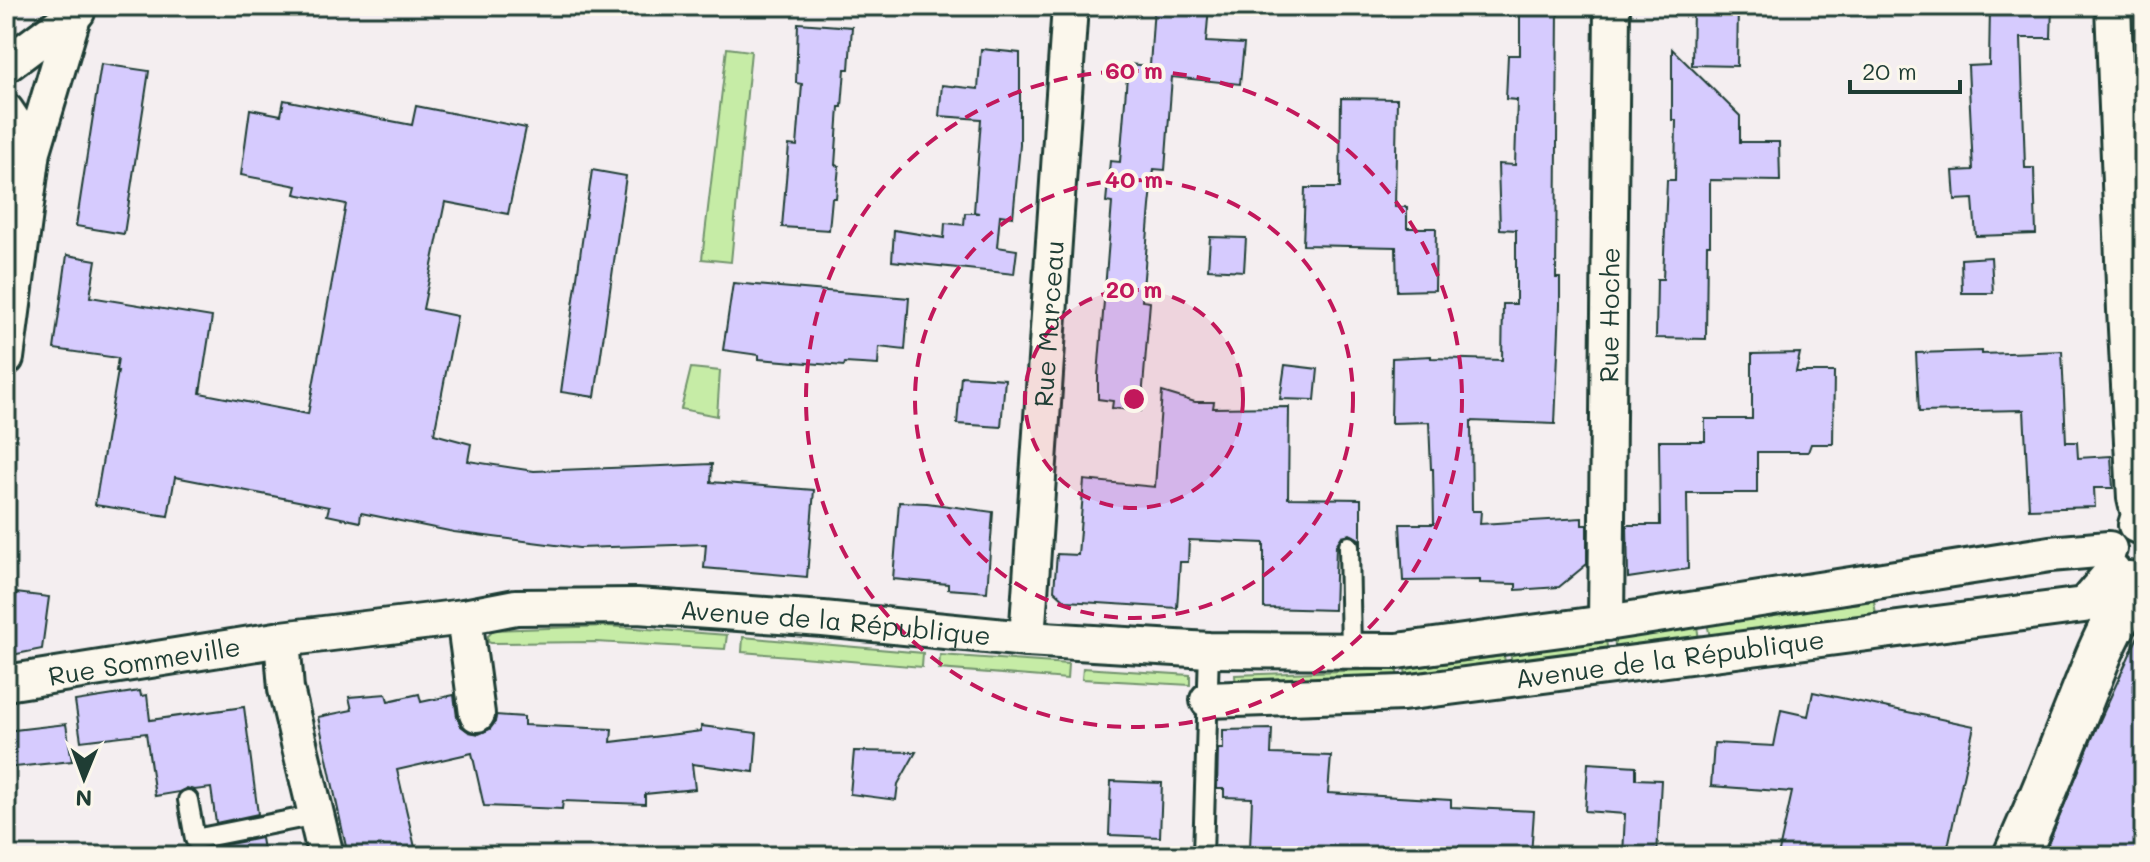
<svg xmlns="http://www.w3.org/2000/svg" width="2150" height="862" font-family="Mali,sans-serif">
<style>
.green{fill:#c6eca6;stroke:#72946d;stroke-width:2}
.building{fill:#d6cbfe;stroke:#1f3d34;stroke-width:2}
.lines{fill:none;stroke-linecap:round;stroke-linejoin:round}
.service-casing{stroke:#1f3d34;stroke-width:24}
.minor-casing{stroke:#1f3d34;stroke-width:40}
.tertiary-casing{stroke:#1f3d34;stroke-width:50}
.service{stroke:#fbf7ec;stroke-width:18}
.minor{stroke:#fbf7ec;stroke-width:34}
.tertiary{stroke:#fbf7ec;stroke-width:44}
.ring{fill:none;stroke:#c2185b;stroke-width:4;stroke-dasharray:14 10}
.labels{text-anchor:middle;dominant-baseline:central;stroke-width:8;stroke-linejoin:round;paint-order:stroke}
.street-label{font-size:26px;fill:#1f3d34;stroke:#fbf7ec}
.centre{fill:#c2185b;stroke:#fbf7ec;stroke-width:4}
.ring-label{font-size:24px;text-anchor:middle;font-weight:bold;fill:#c2185b;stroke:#fbf7ec;stroke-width:8;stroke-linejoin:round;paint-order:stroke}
</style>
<rect width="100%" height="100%" fill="#f4eef0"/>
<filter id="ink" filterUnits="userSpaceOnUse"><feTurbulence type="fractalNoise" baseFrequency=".0125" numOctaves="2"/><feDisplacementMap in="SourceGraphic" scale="16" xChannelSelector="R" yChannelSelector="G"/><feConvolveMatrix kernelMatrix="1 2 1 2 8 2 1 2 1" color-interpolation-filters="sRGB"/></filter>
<g filter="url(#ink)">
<g class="green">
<polygon points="727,48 751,51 731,262 702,259"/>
<polygon points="691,368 720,371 717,416 681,409"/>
<polygon points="1874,601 1876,615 1710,637 1707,623"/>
<polygon points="607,626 727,635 725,649 595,642 491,643 488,642 488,636 494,630"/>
<polygon points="1697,626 1699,640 1616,652 1614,638"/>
<polygon points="743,637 923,653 922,667 742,652"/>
<polygon points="1606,640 1608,654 1513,667 1510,653"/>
<polygon points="940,655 1068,664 1067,679 939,669"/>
<polygon points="1504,656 1506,668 1407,682 1405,669"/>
<polygon points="1083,668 1190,675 1190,685 1082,679"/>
<polygon points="1397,669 1397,684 1236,690 1235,675"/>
</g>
<g class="building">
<polygon points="1154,6 1209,6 1206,42 1244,44 1240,84 1172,77 1165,170 1154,169 1150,206 1142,301 1150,302 1141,411 1112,408 1113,401 1098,399 1098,375 1112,203 1106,202 1110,161 1120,162 1128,64 1150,66"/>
<polygon points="1520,6 1558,6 1556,278 1560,278 1560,305 1555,424 1471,421 1472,511 1481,511 1480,524 1582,518 1582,525 1587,525 1587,564 1559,587 1516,590 1516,584 1480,583 1480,580 1403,581 1400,524 1434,524 1433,469 1431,469 1429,422 1391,423 1392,358 1431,356 1431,358 1502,360 1503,304 1516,304 1516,230 1500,229 1498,164 1515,165 1517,100 1506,99 1508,55 1520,55"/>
<polygon points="1693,6 1738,6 1737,66 1692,65"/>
<polygon points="1990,6 2052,6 2051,38 2021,38 2025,168 2034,168 2036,234 1976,236 1973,199 1955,200 1953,171 1973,170 1968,66 1989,65"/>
<polygon points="798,23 852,27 849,69 845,69 842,107 839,107 835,165 839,166 836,198 832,198 829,230 782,227 789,145 797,146 802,84 796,83"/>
<polygon points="981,49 1020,53 1020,145 1013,217 1000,215 997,247 1017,250 1014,274 892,261 894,230 944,238 945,223 964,225 965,213 979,213 974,212 981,119 939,116 942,85 978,89"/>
<polygon points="1672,49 1740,116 1740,142 1779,142 1780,181 1710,180 1710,245 1707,245 1706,339 1656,338 1657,279 1663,279 1667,180 1675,180 1676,120 1672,120"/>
<polygon points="101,64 149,71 124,234 76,226"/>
<polygon points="1341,98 1397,99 1395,207 1407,207 1407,228 1436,228 1435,290 1397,291 1396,247 1303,245 1305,188 1340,188"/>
<polygon points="284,100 412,125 416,106 526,128 508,214 445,202 423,309 457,316 434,434 471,444 468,461 534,471 712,464 711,482 814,490 807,577 704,568 706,544 579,548 454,532 361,513 360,522 327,515 329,507 175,477 168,516 95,505 118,371 116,371 118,358 54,349 67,255 96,260 90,297 212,317 200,393 308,414 346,204 295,194 297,186 241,175 250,109 281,115"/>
<polygon points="592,170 626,176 595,397 561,392"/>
<polygon points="1210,237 1246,238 1244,271 1208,269"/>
<polygon points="1991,257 1993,293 1962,293 1961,259"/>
<polygon points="733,283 909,298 905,350 879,347 878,365 845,363 844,366 759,359 759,355 723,350"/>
<polygon points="1982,351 1982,354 2062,351 2066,442 2077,442 2078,458 2111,456 2113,488 2094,488 2095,507 2029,509 2024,410 1919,412 1916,353"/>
<polygon points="1800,353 1796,372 1834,372 1833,444 1811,444 1808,452 1757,452 1757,493 1687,493 1688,569 1628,578 1627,525 1660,525 1659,441 1705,441 1705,419 1752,419 1752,354"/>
<polygon points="1285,365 1318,369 1315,400 1280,399"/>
<polygon points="961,376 1005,379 1001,427 957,424"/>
<polygon points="1162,392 1195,402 1214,402 1213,408 1289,407 1288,498 1361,499 1361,547 1359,539 1350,534 1342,536 1336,545 1334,610 1264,608 1264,543 1189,540 1188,562 1180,562 1177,608 1066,601 1054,590 1057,554 1078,555 1084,480 1155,487"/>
<polygon points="899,502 927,503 993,512 987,592 948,589 948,584 893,579"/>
<polygon points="16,593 49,597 42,649 7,656"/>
<polygon points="2144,623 2144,856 2043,856 2096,729"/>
<polygon points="140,691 141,696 147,695 150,720 244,707 258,814 216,823 211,788 194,790 187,788 179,792 155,796 146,733 81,741 75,701"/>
<polygon points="1813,692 1974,726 1946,856 1778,856 1792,792 1711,786 1714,743 1774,746 1781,710 1808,716"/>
<polygon points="386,694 388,701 419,694 421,702 454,695 457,717 461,726 469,732 479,734 490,729 495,722 496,715 524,717 524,725 612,729 611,742 701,731 701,726 757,733 754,772 692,764 695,789 645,794 645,804 563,801 562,809 484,806 472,753 397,770 417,856 348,856 318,717 352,710 349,697"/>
<polygon points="66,724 72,761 6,768 6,731"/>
<polygon points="1272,729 1271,754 1331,756 1328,793 1451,800 1451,807 1534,811 1531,856 1449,852 1449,856 1426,856 1332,850 1331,856 1256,856 1256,849 1250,849 1252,798 1224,797 1224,789 1217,789 1218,749 1223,749 1223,730"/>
<polygon points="854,751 916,752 898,784 896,800 850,794"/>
<polygon points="1588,763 1636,766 1636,779 1661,780 1657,856 1623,856 1625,814 1585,811"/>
<polygon points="1111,781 1162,783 1160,837 1109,835"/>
<polygon points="261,838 264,856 221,856 220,846"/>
</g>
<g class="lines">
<g class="service-casing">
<g id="service">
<polyline points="1349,546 1351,651"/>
<polyline points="188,800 195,839 316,815"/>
<polyline points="1203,856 1209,650"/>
</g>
</g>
<g class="minor-casing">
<g id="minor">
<polyline points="2113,6 2125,310 2135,498 2139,515 2136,525"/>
<polyline points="6,65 77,12"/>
<polyline points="6,111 33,151 6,358"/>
<polyline points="33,151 73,17"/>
<polyline points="464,617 477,714"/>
<path id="s1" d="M1606,623l6,-617"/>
<polyline points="282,639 286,689 326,856"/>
<path id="s2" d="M1027,639l43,-633"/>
<path id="s3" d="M6,683l276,-44 182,-22 52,-10 121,-1 186,13 204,20 182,11 188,1 209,-28 444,-69 59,-5"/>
<path id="s4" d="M1208,700l195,-7 681,-88 29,-34"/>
</g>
</g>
<g class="tertiary-casing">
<path id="tertiary" d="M2016,856c30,-65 55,-132 82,-199 10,-25 25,-47 31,-73"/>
</g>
<use href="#service" class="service"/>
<use href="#minor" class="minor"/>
<use href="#tertiary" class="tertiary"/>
</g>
</g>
<circle cx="1134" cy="399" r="109" fill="#c2185b" fill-opacity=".12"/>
<g class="ring">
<circle cx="1134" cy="399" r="109"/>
<circle cx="1134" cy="399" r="219"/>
<circle cx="1134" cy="399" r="328"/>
</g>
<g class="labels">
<g class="street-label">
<text stroke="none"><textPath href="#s1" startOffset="308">Rue Hoche</textPath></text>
<text stroke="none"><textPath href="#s2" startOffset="316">Rue Marceau</textPath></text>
<text stroke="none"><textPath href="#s3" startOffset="836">Avenue de la République</textPath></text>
<text stroke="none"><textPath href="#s4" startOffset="464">Avenue de la République</textPath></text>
<text stroke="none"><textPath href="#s3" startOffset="140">Rue Sommeville</textPath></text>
</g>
</g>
<circle cx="1134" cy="399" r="12" class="centre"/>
<g class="ring-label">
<text x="1134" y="79">60 m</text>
<text x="1134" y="188">40 m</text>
<text x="1134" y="298">20 m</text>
</g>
<rect width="2150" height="862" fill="none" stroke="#fbf7ec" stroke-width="32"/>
<rect x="16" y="16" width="2118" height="830" fill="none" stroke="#1f3d34" stroke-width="3" filter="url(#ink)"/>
<g transform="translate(84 778) rotate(181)" stroke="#fbf7ec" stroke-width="6" paint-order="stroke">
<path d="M0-6L14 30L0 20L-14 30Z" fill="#1f3d34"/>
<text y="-12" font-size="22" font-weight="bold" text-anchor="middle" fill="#1f3d34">N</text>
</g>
<path d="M1850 80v12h110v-12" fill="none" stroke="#1f3d34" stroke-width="4"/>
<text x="1862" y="80" font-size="24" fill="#1f3d34" stroke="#fbf7ec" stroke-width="6" paint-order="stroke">20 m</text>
</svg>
